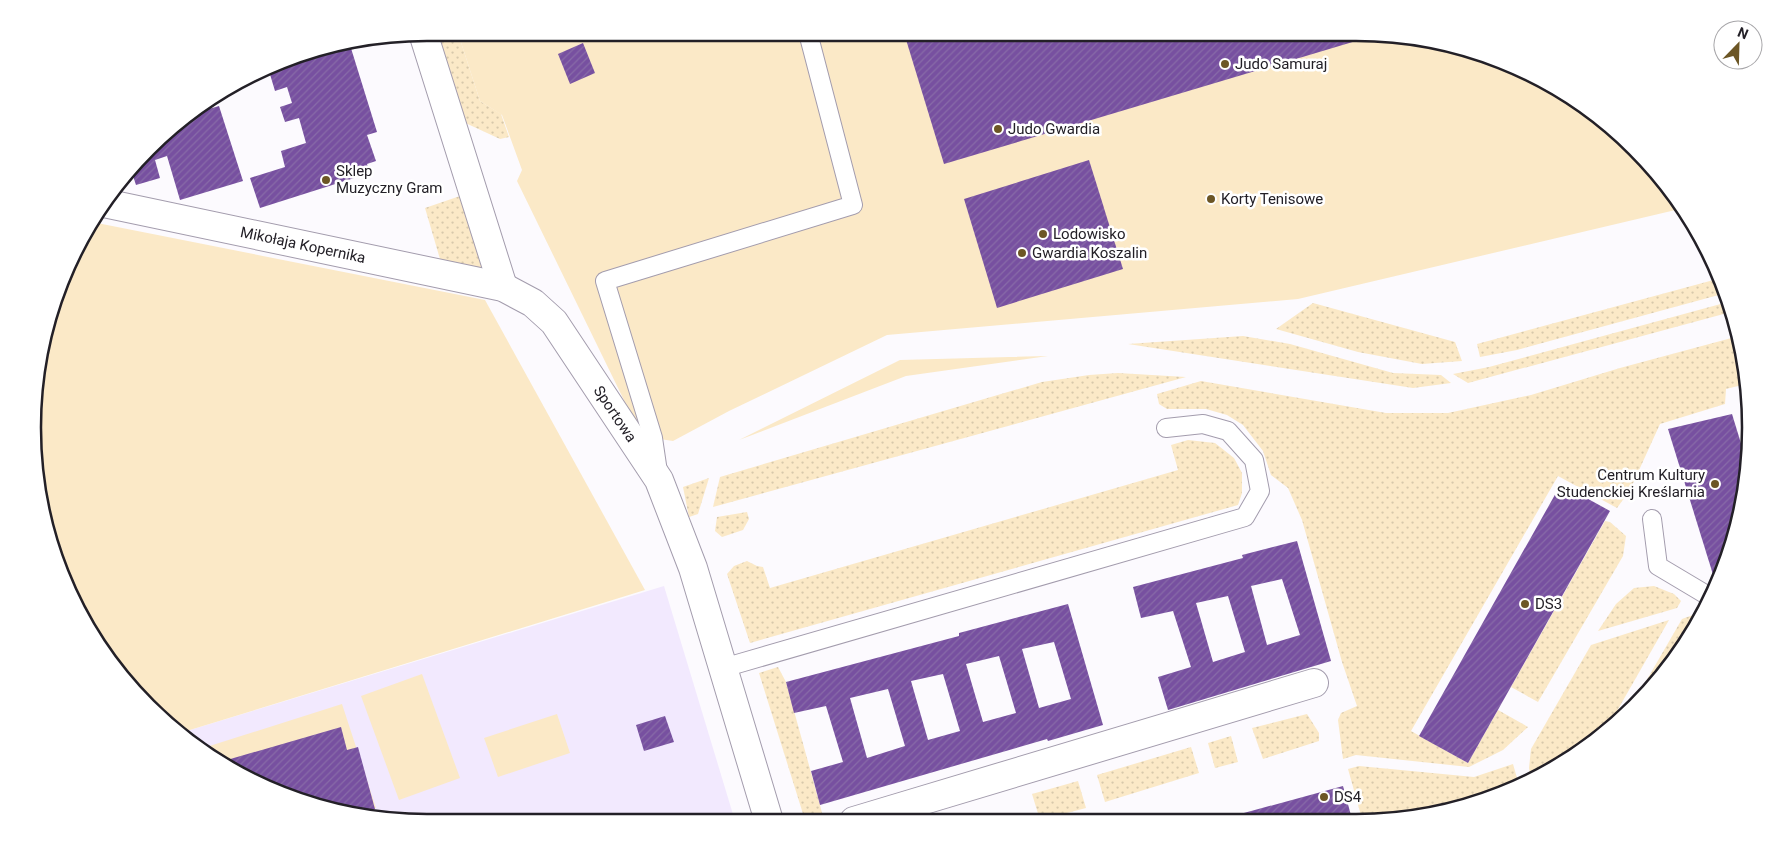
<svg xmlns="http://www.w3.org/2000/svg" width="1783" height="855" font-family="Roboto,sans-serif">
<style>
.built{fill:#f2e9fe}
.grass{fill:url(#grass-dots)}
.green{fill:#fbe9c7}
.building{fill:url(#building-hatch);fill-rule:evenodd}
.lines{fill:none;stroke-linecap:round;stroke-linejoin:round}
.lane-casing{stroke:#a39cad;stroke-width:20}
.street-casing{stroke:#a39cad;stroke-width:30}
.lane{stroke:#fff;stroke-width:18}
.street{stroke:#fff;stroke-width:28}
.poi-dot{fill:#6c5625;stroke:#fff;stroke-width:2}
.labels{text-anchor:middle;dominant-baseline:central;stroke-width:5;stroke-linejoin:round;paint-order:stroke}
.poi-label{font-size:15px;fill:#232027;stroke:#fff;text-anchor:start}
.street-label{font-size:15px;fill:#232027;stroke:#fff}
.rim{fill:none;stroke:#232027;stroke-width:2.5}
</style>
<defs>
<pattern id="grass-dots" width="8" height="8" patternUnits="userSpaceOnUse" patternTransform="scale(1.25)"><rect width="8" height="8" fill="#fbe9c7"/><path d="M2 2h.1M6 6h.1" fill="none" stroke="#d7c8ab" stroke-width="1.8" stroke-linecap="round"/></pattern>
<pattern id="building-hatch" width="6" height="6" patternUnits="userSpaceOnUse" patternTransform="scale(1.25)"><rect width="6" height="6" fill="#7750a0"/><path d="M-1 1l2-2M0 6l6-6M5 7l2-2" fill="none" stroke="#886ba8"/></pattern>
</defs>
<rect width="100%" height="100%" fill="#fcfafe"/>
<polygon class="built" points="664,586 735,821 427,822 350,815 276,792 208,756 180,733"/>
<g class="grass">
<polygon points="431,33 458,33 480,101 501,114 509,137 500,139 459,120"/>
<polygon points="460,196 485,270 440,259 425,208"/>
<polygon points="1721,278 1726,293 1517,350 1480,357 1477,344"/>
<polygon points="1728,302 1731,312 1468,383 1453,374 1489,367"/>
<polygon points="1313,303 1455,342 1462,361 1422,364 1358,352 1276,329"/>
<polygon points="1243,336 1290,344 1393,373 1441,375 1451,383 1413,388 1128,344"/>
<polygon points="1739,336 1743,351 1746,384 1726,389 1725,404 1660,424 1630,490 1617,508 1558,476 1411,731 1468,763 1498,710 1528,727 1503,750 1469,767 1356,755 1343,759 1338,720 1341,713 1357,706 1342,662 1302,520 1288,488 1271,475 1263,451 1243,425 1227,415 1206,409 1167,409 1159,404 1157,394 1201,381 1386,413 1448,413 1531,395 1620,368"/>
<polygon points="1118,373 1186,377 713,507 720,477 1042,382 1089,375"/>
<polygon points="1188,440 1215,443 1234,458 1242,473 1242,493 1238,505 750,643 727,574 734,566 747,561 757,566 763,567 770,588 1178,470 1171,445"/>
<polygon points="709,478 698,514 689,517 683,487"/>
<polygon points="747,512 749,519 743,530 722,537 715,531 717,517"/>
<polygon points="1605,521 1610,522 1626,536 1623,556 1538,702 1511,687"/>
<polygon points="1654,586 1674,594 1681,601 1677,608 1598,631 1616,604 1634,588"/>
<polygon points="1701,612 1669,668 1634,702 1682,619"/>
<polygon points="1669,620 1605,732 1596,741 1531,778 1529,768 1531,749 1591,645"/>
<polygon points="778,667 786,682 820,805 822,813 804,817 759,673"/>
<polygon points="1307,714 1319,733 1319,741 1263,759 1252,728"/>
<polygon points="1231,736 1238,762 1215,768 1208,743"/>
<polygon points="1191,747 1199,773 1105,802 1097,775"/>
<polygon points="1513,764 1519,785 1506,793 1407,819 1362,819 1348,769 1359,766 1474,777"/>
<polygon points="1078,781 1086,808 1040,820 1032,794"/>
</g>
<g class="green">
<polygon points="458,33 1356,33 1433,40 1507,63 1575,99 1635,148 1684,208 1298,299 887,335 729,411 673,441 653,438 640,433 517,181 522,170 502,115 480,101"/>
<polygon points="92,222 485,300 645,590 180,733 148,707 73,602 36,479 40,350 63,276"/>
<polygon points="1048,356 906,376 739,440 900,360"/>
<polygon points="422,674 460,778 399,800 361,696"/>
<polygon points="342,704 376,808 350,815 276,792 208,756 200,749"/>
<polygon points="557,714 570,753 498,777 484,738"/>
</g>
<g class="building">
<polygon points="904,33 1356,33 1376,35 944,164"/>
<polygon points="583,43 595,73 570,84 558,54"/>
<polygon points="350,45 377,132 367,135 376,161 367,164 370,173 260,208 250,178 285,167 281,151 306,143 299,118 285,122 280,107 292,103 287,87 275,91 269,71 281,66 281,64 300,54"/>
<polygon points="219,106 243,181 180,200 167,156 155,160 160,178 136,185 132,173 185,116"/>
<polygon points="1089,160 1123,269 997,308 964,199"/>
<polygon points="1732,414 1747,463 1743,505 1720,579 1715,581 1668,429"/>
<polygon points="1561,484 1610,511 1468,763 1419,736"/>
<path d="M1297,541l34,120 -163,49 -10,-33 33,-10 -18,-56 -32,7 -8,-31 110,-29 -1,-3zM1282,579l18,56 -33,10 -16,-59zM1228,596l17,56 -32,10 -17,-59z"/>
<path d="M1068,604l35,121 -55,16 -1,-2 -227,66 -9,-34 32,-9 -17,-56 -32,7 -8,-31 173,-46v-3zM1054,642l17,57 -32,9 -17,-59zM999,656l17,57 -33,9 -17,-58zM943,674l17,57 -32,9 -17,-59zM888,689l17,57 -38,12 -17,-60z"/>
<polygon points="665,716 674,742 644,751 636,725"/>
<polygon points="341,727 347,750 358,747 375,809 355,815 276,792 220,762"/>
<polygon points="1343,786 1352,819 1222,820 1222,819"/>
</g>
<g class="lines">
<g class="lane-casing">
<g id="lane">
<polyline points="658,472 653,438 605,281 853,205 808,33"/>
<polyline points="1652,519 1658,566 1710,597"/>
<polyline points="723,668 1245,517 1260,491 1254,460 1228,431 1203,424 1166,428"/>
</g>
</g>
<g class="street-casing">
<g id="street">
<polyline points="423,33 503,287"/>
<polyline points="104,203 503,287 533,303 554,322 659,480 693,568 769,821"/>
<polyline points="854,821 1314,683"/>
</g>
</g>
<use href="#lane" class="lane"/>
<use href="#street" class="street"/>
</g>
<g class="poi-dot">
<circle cx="1225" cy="64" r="5"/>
<circle cx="998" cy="129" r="5"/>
<circle cx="326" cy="180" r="5"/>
<circle cx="1211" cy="199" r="5"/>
<circle cx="1043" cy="234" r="5"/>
<circle cx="1022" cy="253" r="5"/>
<circle cx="1715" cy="484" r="5"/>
<circle cx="1525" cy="604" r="5"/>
<circle cx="1324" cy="797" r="5"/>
</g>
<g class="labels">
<g class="poi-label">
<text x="1235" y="64">Judo Samuraj</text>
<text x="1008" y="129">Judo Gwardia</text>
<text x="336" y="171">Sklep<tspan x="336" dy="17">Muzyczny Gram</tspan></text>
<text x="1221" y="199">Korty Tenisowe</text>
<text x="1053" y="234">Lodowisko</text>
<text x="1032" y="253">Gwardia Koszalin</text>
<text x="1705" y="475" text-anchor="end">Centrum Kultury<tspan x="1705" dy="17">Studenckiej Kreślarnia</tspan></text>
<text x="1535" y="604">DS3</text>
<text x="1334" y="797">DS4</text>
</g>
<g class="street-label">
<text transform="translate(303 245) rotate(12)">Mikołaja Kopernika</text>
<text transform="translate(615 414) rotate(56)">Sportowa</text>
</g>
</g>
<path d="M0 0H1783V855H0ZM427 41H1356A386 386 0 0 1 1742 427V428A386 386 0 0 1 1356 814H427A386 386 0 0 1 41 428V427A386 386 0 0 1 427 41Z" fill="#fff" fill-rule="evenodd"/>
<path class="rim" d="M427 41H1356A386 386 0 0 1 1742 427V428A386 386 0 0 1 1356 814H427A386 386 0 0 1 41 428V427A386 386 0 0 1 427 41Z"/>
<g transform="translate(1738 45) rotate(23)"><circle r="24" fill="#ffffff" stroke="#a7a6a9"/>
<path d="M0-4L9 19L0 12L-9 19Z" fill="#6c5625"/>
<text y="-8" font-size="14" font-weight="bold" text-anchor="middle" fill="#232027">N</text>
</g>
</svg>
